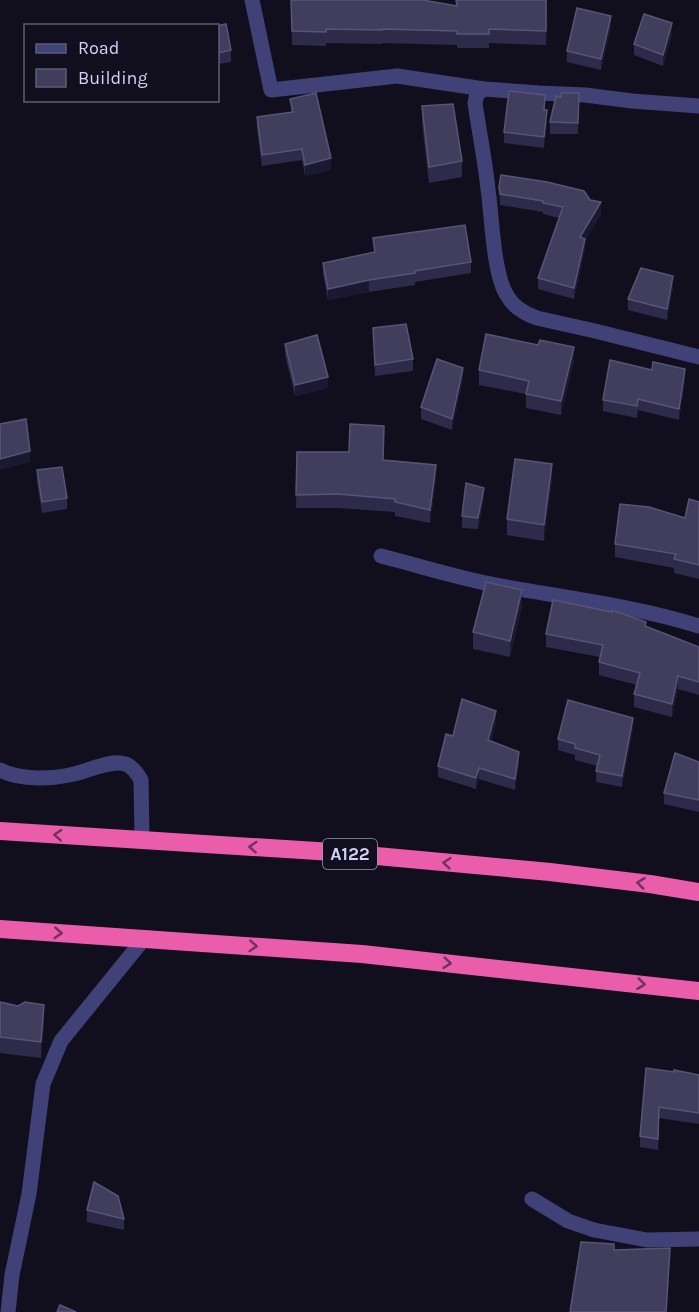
<svg xmlns="http://www.w3.org/2000/svg" width="699" height="1312" font-family="Karla,sans-serif">
<style>
.lines{fill:none;stroke-linecap:round;stroke-linejoin:round}
.minor{stroke:#404277;stroke-width:15}
.highway{stroke:#e95dab;stroke-width:18}
.wall{fill:#2e2b4a}
.shaded-wall{fill:#1b1831}
.building{fill:#403d5d;stroke:#575475;stroke-width:1.5}
.oneway{stroke:#72325d}
.labels{text-anchor:middle;dominant-baseline:central;stroke-width:6;stroke-linejoin:round;paint-order:stroke}
.shield{fill:#110f1e;stroke:#9a98b7;stroke-width:1.5}
.shield-label{font-size:18px;font-weight:bold;fill:#d4d2f9}
</style>
<rect width="100%" height="100%" fill="#110f1e"/>
<g class="lines">
<g class="minor">
<polyline points="252,0 271,90 397,76 484,89 539,93 585,95 632,101 699,106"/>
<path d="M484,89l-7,5 -2,9c4,28 10,57 13,86 4,27 5,87 20,108 6,10 18,17 29,21l58,13 104,26"/>
<path d="M381,556c40,10 80,23 120,30 66,12 134,20 198,40"/>
<path d="M0,770c21,11 52,9 74,4 14,-3 38,-15 51,-10 7,2 12,9 16,16l1,59"/>
<polyline points="532,1199 568,1221 594,1230 647,1240 699,1239"/>
<polyline points="8,1312 12,1275 29,1194 43,1084 61,1041 143,940"/>
</g>
<g class="highway">
<polyline points="0,831 333,852 550,872 650,884 699,892"/>
<polyline points="0,929 362,954 699,991"/>
</g>
</g>
<g class="wall">
<polygon points="291,0 456,6 547,0 546,45 489,43 489,48 457,48 457,45 382,43 382,44 326,43 326,46 292,45"/>
<polygon points="218,26 231,50 231,62 218,64"/>
<polygon points="611,27 601,70 567,62 567,51"/>
<polygon points="672,34 663,66 634,55 634,44"/>
<polygon points="579,93 578,134 550,134 550,122 561,97"/>
<polygon points="290,99 331,170 305,176 302,160 262,166 257,128 257,117 291,112"/>
<polygon points="422,106 462,161 462,177 429,183 422,123"/>
<polygon points="544,110 547,122 544,148 504,143 504,132"/>
<polygon points="499,187 590,200 601,214 585,240 585,250 574,299 538,289 538,278 559,218 543,214 543,212 500,205"/>
<polygon points="373,238 471,262 471,273 415,282 415,285 369,292 328,300 323,274 323,263 374,252"/>
<polygon points="673,287 667,320 628,310 628,299"/>
<polygon points="373,328 413,359 413,371 375,376"/>
<polygon points="285,344 328,388 295,396 285,355"/>
<polygon points="574,361 561,415 526,408 526,394 479,385 479,370"/>
<polygon points="463,379 452,430 421,419 421,407"/>
<polygon points="685,380 679,420 638,410 637,418 603,411 603,400"/>
<polygon points="297,452 384,460 436,478 430,523 395,516 395,512 338,508 296,508"/>
<polygon points="37,470 67,498 67,509 42,513 37,482"/>
<polygon points="552,480 544,541 507,535 507,519"/>
<polygon points="484,499 478,529 462,528 462,516"/>
<polygon points="699,502 699,579 674,573 674,568 615,557 615,544 685,518"/>
<polygon points="522,606 510,657 473,649 473,632"/>
<polygon points="646,626 699,647 699,695 678,689 672,717 634,707 634,694 637,685 599,675 599,662 600,657 546,647 546,634"/>
<polygon points="496,722 491,741 519,763 515,790 479,779 476,789 438,777 438,766 453,736"/>
<polygon points="633,729 622,787 596,782 596,771 597,766 575,760 575,755 558,750 558,739"/>
<polygon points="699,762 699,812 664,804 664,793"/>
<polygon points="0,1002 44,1021 41,1058 0,1053"/>
<polygon points="646,1068 699,1075 699,1124 659,1118 658,1150 640,1147 640,1136"/>
<polygon points="87,1210 124,1219 124,1230 87,1222"/>
</g>
<g class="shaded-wall">
<polygon points="611,16 611,27 601,70 601,59"/>
<polygon points="672,23 672,34 663,66 663,55"/>
<polygon points="547,110 547,122 544,148 544,137"/>
<polygon points="331,158 331,170 305,176 305,165"/>
<polygon points="601,202 601,214 585,240 585,250 574,299 574,288 580,237"/>
<polygon points="673,276 673,287 667,320 667,309"/>
<polygon points="369,280 369,292 328,300 328,289"/>
<polygon points="574,347 574,361 561,415 561,401"/>
<polygon points="463,368 463,379 452,430 452,419"/>
<polygon points="685,369 685,380 679,420 679,409"/>
<polygon points="328,377 328,388 295,396 295,385"/>
<polygon points="30,451 30,462 0,470 0,459"/>
<polygon points="552,464 552,480 544,541 544,525"/>
<polygon points="436,465 436,478 430,523 430,510"/>
<polygon points="484,488 484,499 478,529 478,518"/>
<polygon points="522,590 522,606 510,657 510,641"/>
<polygon points="678,676 678,689 672,717 672,704"/>
<polygon points="496,711 496,722 488,752 488,740"/>
<polygon points="633,718 633,729 622,787 622,776"/>
<polygon points="519,752 519,763 515,790 515,779"/>
<polygon points="479,768 479,779 476,789 476,778"/>
<polygon points="44,1005 44,1021 41,1058 41,1042"/>
<polygon points="670,1248 670,1264 667,1312 666,1312"/>
</g>
<g class="building">
<polygon points="291,0 423,0 457,6 456,0 546,0 546,31 489,29 489,34 457,34 457,31 382,29 382,30 326,29 326,32 292,31"/>
<polygon points="577,8 611,16 601,59 567,51"/>
<polygon points="644,14 672,23 663,55 634,44"/>
<polygon points="226,24 231,50 218,53 218,26 216,26"/>
<polygon points="509,91 545,95 544,110 547,110 544,137 504,132"/>
<polygon points="316,93 331,158 305,165 302,149 262,155 257,117 293,112 290,99"/>
<polygon points="561,93 579,93 578,123 550,122 556,96 561,97"/>
<polygon points="453,104 462,161 429,167 422,106"/>
<polygon points="501,175 547,182 584,191 590,200 601,202 580,237 585,239 574,288 538,278 563,207 543,203 543,201 500,194 499,187"/>
<polygon points="465,225 471,262 415,271 415,273 369,280 328,289 323,263 375,252 373,238"/>
<polygon points="641,268 673,276 667,309 628,299"/>
<polygon points="406,324 413,359 375,365 373,328"/>
<polygon points="486,334 538,345 540,340 574,347 561,401 526,394 529,381 479,370"/>
<polygon points="317,335 328,377 295,385 285,344"/>
<polygon points="437,359 463,368 452,419 421,407"/>
<polygon points="610,360 652,370 653,362 685,369 679,409 638,399 637,406 603,400"/>
<polygon points="26,419 30,451 0,459 0,424"/>
<polygon points="350,424 384,426 383,460 436,465 430,510 395,502 395,499 338,494 296,495 297,452 349,452"/>
<polygon points="515,459 552,464 544,525 507,519"/>
<polygon points="62,467 67,498 42,502 37,470"/>
<polygon points="466,483 484,488 478,518 462,516"/>
<polygon points="689,499 699,502 699,565 674,559 676,554 615,544 620,504 649,507 685,518"/>
<polygon points="486,582 522,590 510,641 473,632"/>
<polygon points="553,600 612,612 612,610 646,622 645,626 699,647 699,682 678,676 672,704 634,694 640,673 599,662 603,645 546,634"/>
<polygon points="462,699 496,711 488,740 519,752 515,779 479,768 476,778 438,766 446,734 453,736"/>
<polygon points="568,700 633,718 622,776 596,771 600,755 575,748 575,744 558,739"/>
<polygon points="675,753 699,762 699,800 664,793"/>
<polygon points="0,1002 18,1006 25,1002 44,1005 41,1042 0,1037"/>
<polygon points="646,1068 674,1072 674,1070 699,1075 699,1113 659,1107 658,1139 640,1136"/>
<polygon points="94,1182 118,1196 124,1219 87,1210"/>
<polygon points="581,1242 614,1244 614,1250 670,1248 666,1312 570,1312"/>
<polygon points="60,1305 76,1312 57,1312"/>
</g>
<defs><path id="oneway-chevron" d="M-2-3.5L2.5 0L-2 3.5" fill="none" stroke-width="1.6" stroke-linecap="round" stroke-linejoin="round" transform="scale(1.5)"/></defs>
<g class="oneway">
<use href="#oneway-chevron" transform="translate(58 835) rotate(-177)"/>
<use href="#oneway-chevron" transform="translate(253 847) rotate(-176)"/>
<use href="#oneway-chevron" transform="translate(447 863) rotate(-175)"/>
<use href="#oneway-chevron" transform="translate(641 883) rotate(-173)"/>
<use href="#oneway-chevron" transform="translate(58 933) rotate(4)"/>
<use href="#oneway-chevron" transform="translate(253 946) rotate(4)"/>
<use href="#oneway-chevron" transform="translate(447 963) rotate(6)"/>
<use href="#oneway-chevron" transform="translate(641 984) rotate(7)"/>
</g>
<g class="labels">
<rect class="shield" x="323" y="839" width="54" height="30" rx="4.5"/>
<g class="shield-label">
<text x="350" y="854">A122</text>
</g>
</g>
<rect x="24" y="24" width="195" height="78" fill="#110f1e" stroke="#5f5d76" stroke-width="1.5"/>
<rect x="36" y="44" width="30" height="9" fill="#404277" stroke="#5f5d76" stroke-width="1.5"/>
<text x="78" y="54" font-size="18" fill="#d4d2f9">Road</text>
<rect x="36" y="69" width="30" height="18" fill="#403d5d" stroke="#5f5d76" stroke-width="1.5"/>
<text x="78" y="84" font-size="18" fill="#d4d2f9">Building</text>
</svg>
